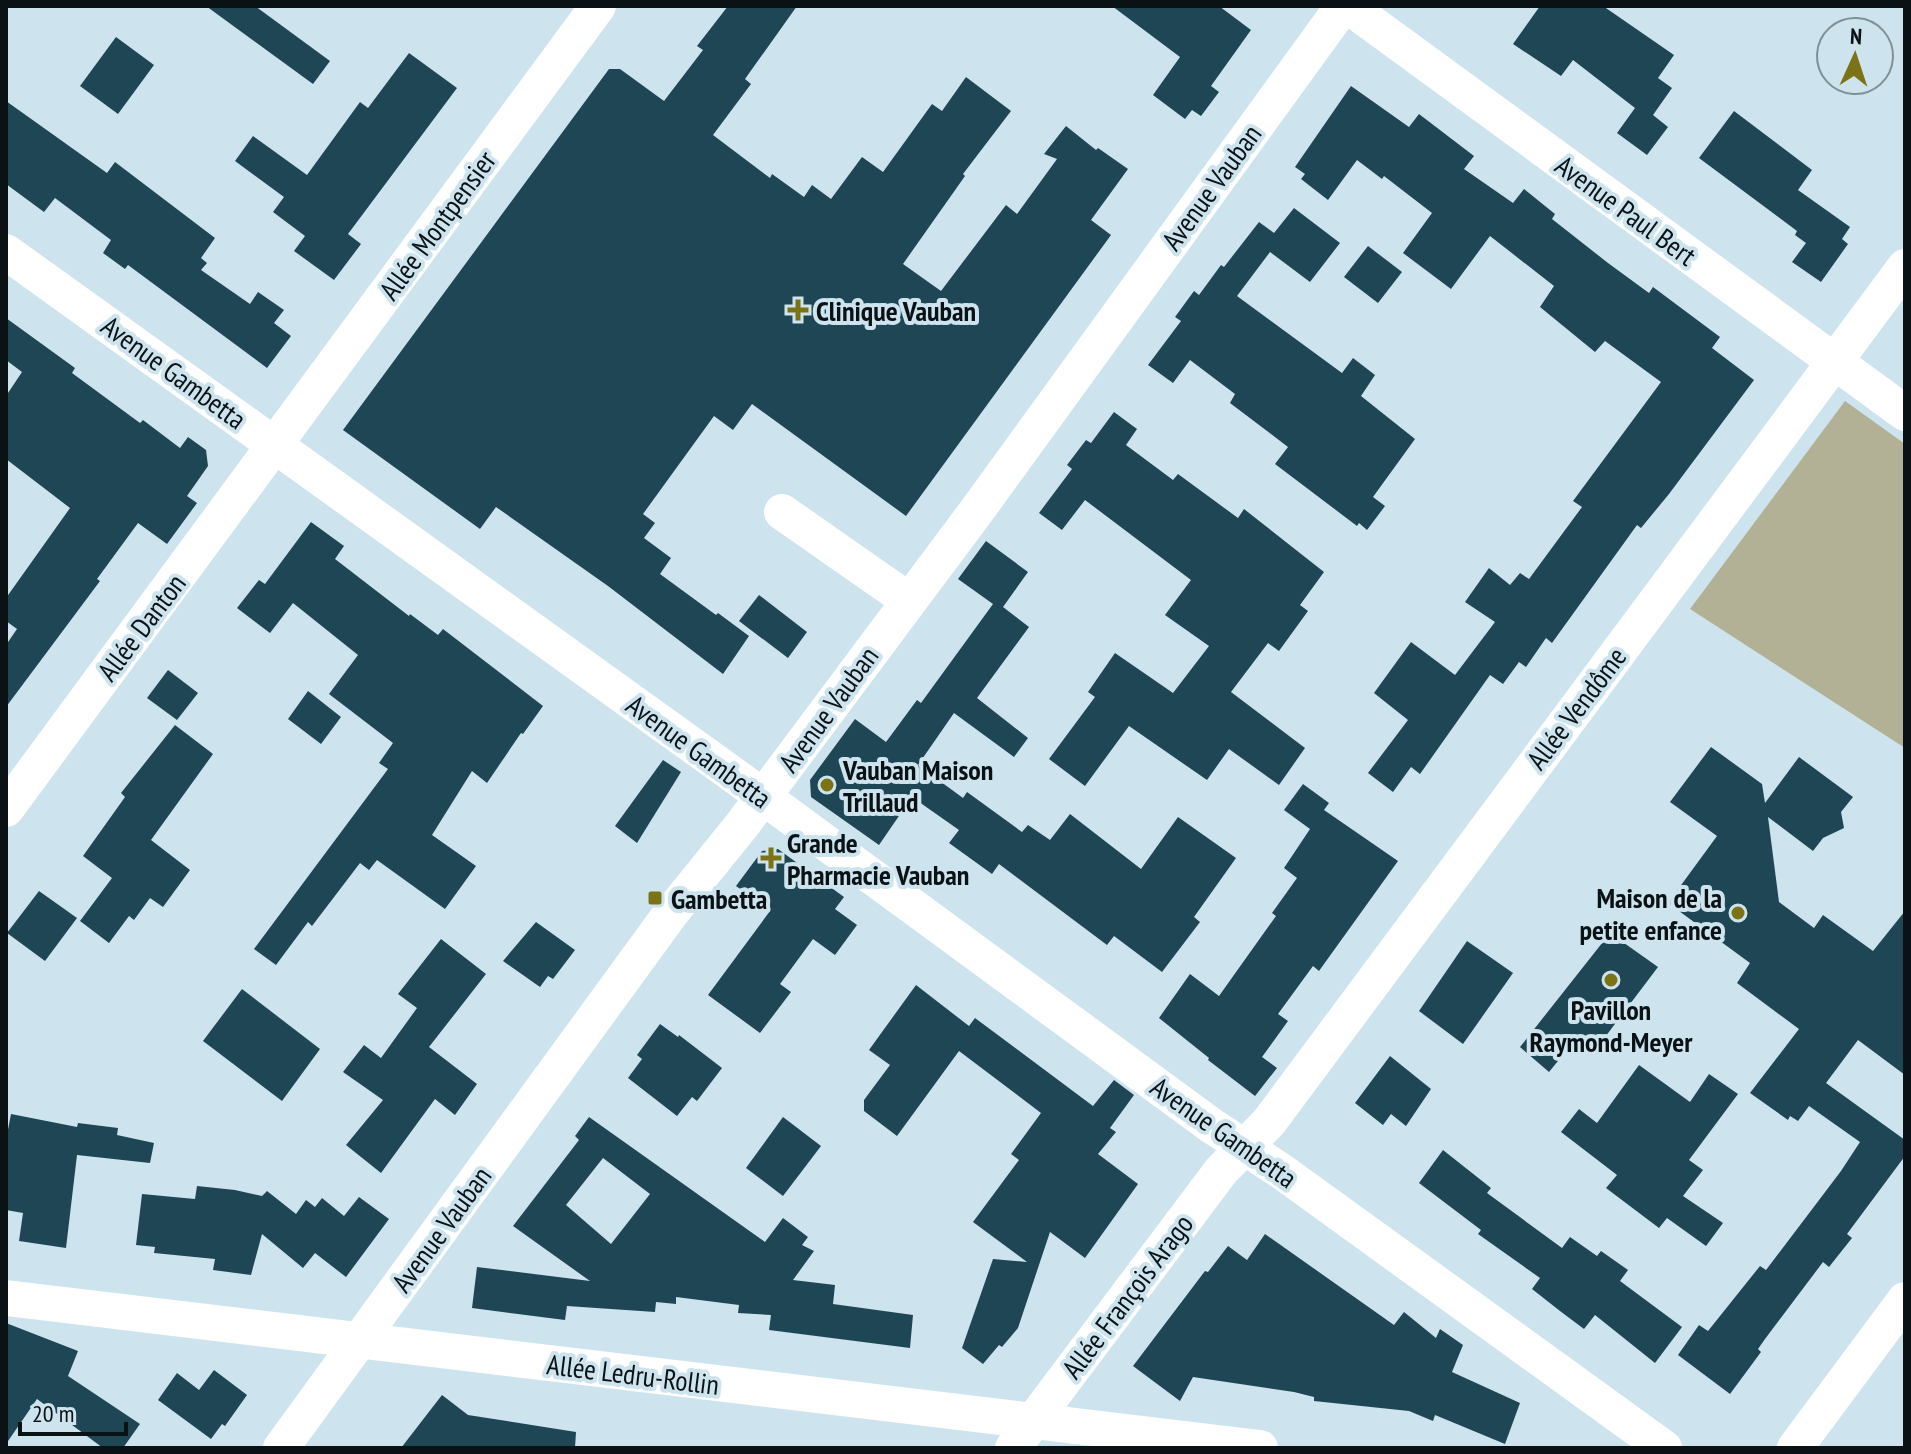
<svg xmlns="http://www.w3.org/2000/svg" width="1911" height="1454" font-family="'PT Sans Narrow',sans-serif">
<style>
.green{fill:#b2b095}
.building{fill:#1f4655;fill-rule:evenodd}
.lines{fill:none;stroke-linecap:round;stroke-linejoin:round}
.minor{stroke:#fff;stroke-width:36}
.poi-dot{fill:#7c7316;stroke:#cde4ee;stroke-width:3}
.labels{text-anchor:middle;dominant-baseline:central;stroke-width:8;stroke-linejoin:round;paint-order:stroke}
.street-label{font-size:28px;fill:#0a1215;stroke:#cde4ee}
.poi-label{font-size:28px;font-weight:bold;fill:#0a1215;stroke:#cde4ee;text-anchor:start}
</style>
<rect width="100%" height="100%" fill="#cde4ee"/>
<polygon class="green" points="1845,401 1905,444 1905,748 1690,609"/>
<g class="building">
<polygon points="206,6 255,6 330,61 313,84"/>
<polygon points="728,6 797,6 745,79 751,84 713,135 770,178 772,174 804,197 812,185 831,199 862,157 883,172 932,104 942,111 966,77 1011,111 963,174 965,176 903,264 941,291 1006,205 1017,214 1057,159 1044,154 1066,126 1096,150 1098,148 1128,169 1091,220 1111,235 906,516 752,404 733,430 714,416 643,514 655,523 644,538 671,558 660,574 716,615 718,613 749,636 723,674 608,586 496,507 480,529 343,430 609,69 620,69 664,101 703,50 697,46"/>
<polygon points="1112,6 1219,6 1251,30 1211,86 1219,92 1201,116 1192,110 1185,119 1153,95 1180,57"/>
<polygon points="1540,6 1603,6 1674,55 1658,78 1672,88 1653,115 1668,127 1647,155 1617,133 1635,108 1573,60 1561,76 1513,44"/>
<polygon points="116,37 154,65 118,114 80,86"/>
<polygon points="409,53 457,88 348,234 361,244 334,280 294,251 305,236 273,212 284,197 235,161 253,136 307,175 360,102 368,108"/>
<polygon points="1351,86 1409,127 1419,114 1474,156 1464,169 1513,203 1524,189 1555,214 1552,219 1608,263 1649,293 1653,287 1720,337 1712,348 1754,380 1669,494 1641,528 1637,525 1552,643 1546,638 1526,667 1519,662 1503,684 1490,675 1420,774 1411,767 1393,792 1368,773 1408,720 1374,693 1411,642 1455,675 1495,622 1465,602 1489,568 1510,585 1520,573 1529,579 1582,507 1573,501 1661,382 1605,341 1595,352 1540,307 1554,286 1490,236 1451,289 1403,253 1432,213 1384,176 1382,179 1357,160 1328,200 1301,179 1305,174 1295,167"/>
<polygon points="6,101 107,173 115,162 215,238 201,258 207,263 201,270 250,304 258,292 284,310 274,323 291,336 267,368 128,265 125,269 103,253 111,240 55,198 44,212 6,184"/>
<polygon points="1734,111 1812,170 1798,190 1850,227 1842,239 1848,244 1821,282 1792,262 1806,243 1795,235 1797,231 1699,158"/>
<polygon points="1294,208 1340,243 1310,282 1270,252 1237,296 1342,373 1353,358 1375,375 1361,396 1415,439 1373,497 1385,506 1367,530 1359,523 1357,526 1275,464 1288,447 1230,403 1235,394 1190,360 1173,383 1148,365 1181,321 1175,317 1194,291 1199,295 1221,265 1224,267 1259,222 1274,233"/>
<polygon points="1368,246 1402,272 1378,303 1344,277"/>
<polygon points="6,318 75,368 72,373 140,423 143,420 180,448 188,437 206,450 208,466 187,496 197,503 167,544 138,523 97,579 100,581 6,707 6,645 17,629 6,621 6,598 70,508 6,459 6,396 22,372 6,360"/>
<polygon points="1114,412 1137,429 1126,445 1173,480 1178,474 1238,518 1244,509 1324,572 1300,605 1308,611 1279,651 1268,643 1231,692 1305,748 1279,785 1229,749 1207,780 1129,726 1085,786 1049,759 1095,697 1088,692 1115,653 1173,693 1209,646 1165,615 1191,580 1085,500 1062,530 1039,513 1072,469 1067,465 1086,440 1091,443"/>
<polygon points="311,522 344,546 335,559 409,616 410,614 438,635 443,629 543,706 523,734 521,733 487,783 472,771 432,835 476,866 445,909 377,860 369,870 360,863 312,926 308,922 276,965 254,949 388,769 379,763 393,743 329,694 358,655 293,603 270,633 237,608 259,580 265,584"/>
<polygon points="986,541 1028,572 1003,607 1029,627 977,698 1028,738 1014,757 954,713 918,765 963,798 967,792 1022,832 1028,825 1050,840 1070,814 1141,869 1178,817 1236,858 1194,917 1200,922 1162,972 1114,936 1107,945 999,864 992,874 949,843 959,830 912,797 879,845 811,797 810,780 855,719 886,742 917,700 921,703 993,604 958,579"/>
<polygon points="759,595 807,632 788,658 739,621"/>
<polygon points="168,670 198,693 177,720 147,698"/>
<polygon points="308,691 341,717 321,744 288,719"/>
<polygon points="175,725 213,754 151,840 190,870 163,907 150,898 134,920 129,916 109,943 80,921 112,878 83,856 125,797 121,793"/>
<polygon points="1711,747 1762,784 1765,803 1799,757 1853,797 1841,812 1844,828 1823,838 1813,851 1768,817 1779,902 1814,928 1823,915 1873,951 1905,911 1905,1075 1858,1040 1826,1083 1905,1140 1905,1156 1847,1234 1852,1238 1829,1267 1823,1262 1765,1339 1758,1349 1761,1352 1730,1394 1678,1355 1699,1325 1708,1331 1760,1266 1766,1270 1841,1171 1860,1142 1809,1106 1798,1121 1790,1116 1788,1120 1750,1093 1799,1029 1737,983 1750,963 1668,903 1717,836 1670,802"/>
<polygon points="663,760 681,772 637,843 615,826"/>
<polygon points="1303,784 1329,803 1324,810 1398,861 1319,971 1313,966 1278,1014 1288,1021 1262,1057 1277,1068 1255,1096 1208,1060 1209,1058 1159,1018 1190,974 1219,996 1276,916 1272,913 1297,878 1284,868 1310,829 1284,810"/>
<polygon points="778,849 844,897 835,909 857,925 835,955 813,939 780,984 791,992 760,1033 708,995 770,911 736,886 762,851"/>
<polygon points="39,891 77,918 45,961 7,933"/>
<polygon points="536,922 575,950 553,979 548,976 540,987 503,961"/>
<polygon points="1610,933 1658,967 1593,1053 1575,1040 1549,1072 1520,1047"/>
<polygon points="441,939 486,974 429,1047 477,1084 455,1115 435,1099 381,1173 346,1145 383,1100 343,1072 364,1045 381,1058 417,1008 398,994"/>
<polygon points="1467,941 1513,973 1463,1044 1419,1011"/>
<polygon points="916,985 969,1026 975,1018 1093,1106 1114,1080 1134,1095 1110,1128 1116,1132 1098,1154 1138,1184 1085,1258 1050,1232 1018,1328 1002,1347 999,1345 983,1364 962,1348 993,1259 1027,1262 973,1222 1019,1160 1011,1154 1041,1113 959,1051 897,1136 864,1111 864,1100 890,1065 869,1050"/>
<polygon points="242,989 320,1049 282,1101 203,1041"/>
<polygon points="660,1024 678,1037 679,1035 722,1068 697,1101 692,1097 677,1116 628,1078 642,1059 637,1055"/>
<polygon points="1390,1056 1431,1089 1406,1126 1391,1114 1383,1125 1355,1103"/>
<polygon points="1639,1065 1690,1102 1709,1074 1738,1094 1689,1160 1703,1170 1683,1196 1723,1223 1706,1246 1667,1218 1659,1228 1606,1188 1617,1175 1561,1132 1579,1109 1597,1123"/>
<polygon points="11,1114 77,1127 78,1123 118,1128 117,1135 154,1143 150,1163 77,1155 66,1248 19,1241 23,1213 6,1210 6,1140"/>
<path d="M589,1117l176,125 18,-24 25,19 -6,8 12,6 -21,29 42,5 -2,19 80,11 -3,33 -141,-18 2,-15 -33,-2 1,-8 -63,-8v7l-20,-2 -1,10 -88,-6 -2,14 -93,-12 5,-41 113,14 -77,-55 66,-86 -4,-4zM603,1158l47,36 -39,50 -45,-39z"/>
<polygon points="783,1117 821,1146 783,1196 746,1168"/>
<polygon points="1443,1150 1491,1188 1487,1193 1562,1248 1570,1237 1597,1256 1601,1251 1628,1270 1620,1281 1682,1327 1655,1363 1595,1315 1584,1329 1560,1311 1532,1289 1540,1278 1478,1234 1481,1230 1419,1183"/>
<polygon points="197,1186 235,1190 262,1196 267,1191 296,1214 306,1200 315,1207 322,1198 344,1216 359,1197 389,1219 346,1277 315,1253 303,1268 262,1234 251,1275 213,1270 215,1259 154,1253 155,1247 136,1245 142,1194 195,1199"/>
<polygon points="1265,1234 1394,1325 1404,1312 1436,1338 1440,1329 1463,1345 1452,1372 1520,1403 1505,1444 1435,1415 1433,1421 1409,1411 1314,1401 1314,1397 1294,1392 1193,1377 1180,1401 1133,1366 1205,1271 1208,1272 1228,1246 1247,1260"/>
<polygon points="6,1323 78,1351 68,1376 140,1424 123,1448 103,1448 37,1399 6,1444"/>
<polygon points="214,1370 247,1395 225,1426 222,1424 211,1439 158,1400 177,1373 199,1390"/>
<polygon points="442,1395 468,1415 576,1432 575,1448 401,1448"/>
</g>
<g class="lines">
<g class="minor">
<polyline points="1348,6 1905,413"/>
<polyline points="6,252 728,771 1212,1126 1281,1171 1664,1448"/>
<polyline points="782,512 908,600"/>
<polyline points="6,809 598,6"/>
<polyline points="6,1298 1260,1448"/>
<polyline points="281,1448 671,913 742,825 978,509 1343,6"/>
<polyline points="1013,1448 1221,1171 1269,1122 1905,267"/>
<polyline points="1795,1448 1905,1300"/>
</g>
</g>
<g class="poi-dot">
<path d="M794 298h8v8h8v8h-8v8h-8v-8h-8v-8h8z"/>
<circle cx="827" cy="785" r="8"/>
<path d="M767 846h8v8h8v8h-8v8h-8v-8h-8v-8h8z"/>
<rect x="647" y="890" width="16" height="16" rx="4"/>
<circle cx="1738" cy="913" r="8"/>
<circle cx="1611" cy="980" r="8"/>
</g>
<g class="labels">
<g class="street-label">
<text transform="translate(1211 187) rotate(-54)">Avenue Vauban</text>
<text transform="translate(1626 210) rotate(36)">Avenue Paul Bert</text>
<text transform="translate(437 225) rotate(-54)">Allée Montpensier</text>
<text transform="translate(174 372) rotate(36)">Avenue Gambetta</text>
<text transform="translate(141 627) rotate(-53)">Allée Danton</text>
<text transform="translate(1576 708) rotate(-53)">Allée Vendôme</text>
<text transform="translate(828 709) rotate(-54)">Avenue Vauban</text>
<text transform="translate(699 751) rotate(36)">Avenue Gambetta</text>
<text transform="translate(1224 1132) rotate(35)">Avenue Gambetta</text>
<text transform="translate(441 1229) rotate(-54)">Avenue Vauban</text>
<text transform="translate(1127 1296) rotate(-53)">Allée François Arago</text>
<text transform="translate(633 1374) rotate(7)">Allée Ledru-Rollin</text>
</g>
<g class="poi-label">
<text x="816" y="310">Clinique Vauban</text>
<text x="843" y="769">Vauban Maison<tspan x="843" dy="32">Trillaud</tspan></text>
<text x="787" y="842">Grande<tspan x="787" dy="32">Pharmacie Vauban</tspan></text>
<text x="1722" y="897" text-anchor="end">Maison de la<tspan x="1722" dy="32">petite enfance</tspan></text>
<text x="671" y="898">Gambetta</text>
<text x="1611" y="1009" text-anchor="middle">Pavillon<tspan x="1611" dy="32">Raymond-Meyer</tspan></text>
</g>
</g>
<rect width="1911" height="1454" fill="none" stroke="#0a1215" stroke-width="16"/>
<g transform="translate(1855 56) rotate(3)"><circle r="38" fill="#cde4ee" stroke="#7f9097" stroke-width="2"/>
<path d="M0-6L14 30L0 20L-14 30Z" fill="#7c7316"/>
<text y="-12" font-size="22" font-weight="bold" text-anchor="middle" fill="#0a1215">N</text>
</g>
<path d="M20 1422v12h106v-12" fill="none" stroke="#0a1215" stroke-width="4"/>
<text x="32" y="1422" font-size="24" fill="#0a1215" stroke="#cde4ee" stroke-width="6" paint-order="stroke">20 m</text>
</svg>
